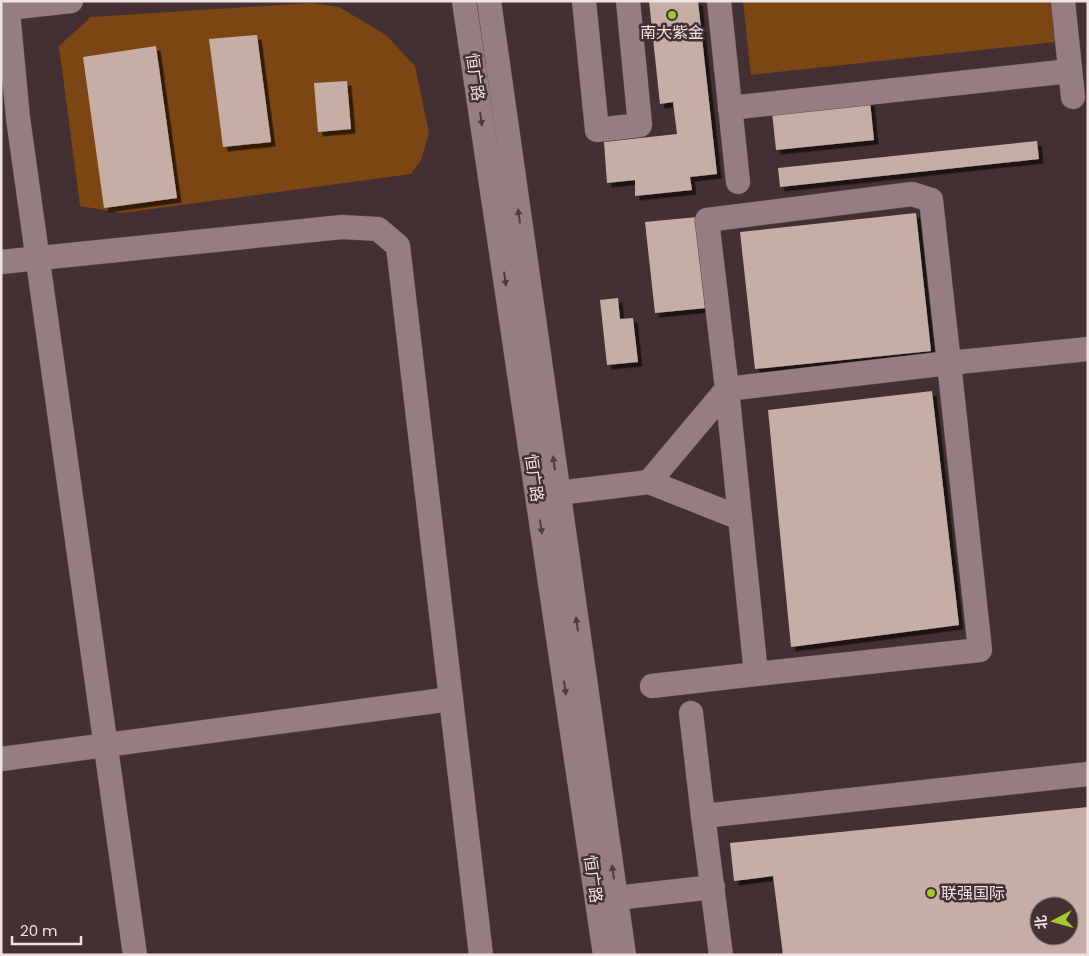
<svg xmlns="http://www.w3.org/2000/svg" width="1089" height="956" font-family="Poppins,'Noto Sans SC',sans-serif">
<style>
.green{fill:#7c4514}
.building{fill:#c6aea7;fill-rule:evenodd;filter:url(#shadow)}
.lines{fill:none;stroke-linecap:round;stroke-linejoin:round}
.minor-casing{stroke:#5d4d4e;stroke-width:25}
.minor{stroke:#967e80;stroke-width:24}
.oneway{fill:#503c3e}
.poi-dot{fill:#a1c929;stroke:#443032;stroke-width:2}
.labels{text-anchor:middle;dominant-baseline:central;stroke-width:5;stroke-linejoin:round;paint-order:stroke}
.poi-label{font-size:16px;fill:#efe2e2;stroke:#443032}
.street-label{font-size:16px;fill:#efe2e2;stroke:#443032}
</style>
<defs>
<filter id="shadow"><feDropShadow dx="4.5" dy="4.5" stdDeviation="0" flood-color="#0009"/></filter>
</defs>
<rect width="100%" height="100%" fill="#443032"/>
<g class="green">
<polygon points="743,1 1051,1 1055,42 751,75"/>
<polygon points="311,3 339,7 386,35 415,66 429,133 421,160 411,174 122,213 80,206 59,46 91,17"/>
</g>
<g class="building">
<polygon points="649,1 698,1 717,174 690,177 692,190 635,196 635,180 607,183 604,142 677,134 673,102 660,104"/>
<polygon points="257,35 271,142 223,147 209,39"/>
<polygon points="156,46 177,198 104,208 83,57"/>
<polygon points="347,81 351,129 318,132 314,83"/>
<polygon points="870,101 874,140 776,150 772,112"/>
<polygon points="1037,141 1039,159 780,187 778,168"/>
<polygon points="916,213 931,351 755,369 740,232"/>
<polygon points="697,217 706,308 655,313 645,222"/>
<polygon points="618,298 620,319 633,318 638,362 607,365 600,300"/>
<polygon points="932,391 959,625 791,647 768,410"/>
<path d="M1088,807v148h-305l-10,-79 -39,5 -4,-38zM1039,906h30v30h-30z"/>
</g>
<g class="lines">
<g class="minor-casing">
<g id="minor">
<polyline points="7,1 18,118 135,955"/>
<polyline points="464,1 605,955"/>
<polyline points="489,1 624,955"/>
<polyline points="584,1 597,130 640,125 628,1"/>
<polyline points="719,1 738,182"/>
<polyline points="1063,1 1073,97"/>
<polyline points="8,8 71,1"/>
<polyline points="730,108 1070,71"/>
<polyline points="1,262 342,227 378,229 398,246 481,955"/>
<polyline points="649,482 727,389 949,363 931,200 912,194 707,220 727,389 756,674"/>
<polyline points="558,493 649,482 740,518"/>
<polyline points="652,686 756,674 980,650 949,363 1088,349"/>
<polyline points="691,713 703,816 721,955"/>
<polyline points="1,759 451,699"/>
<polyline points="703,816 1088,774"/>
<polyline points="616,898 713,887"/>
</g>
</g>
<use href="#minor" class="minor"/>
</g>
<defs><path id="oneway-solid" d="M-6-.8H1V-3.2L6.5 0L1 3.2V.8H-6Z" transform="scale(1.25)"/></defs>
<g class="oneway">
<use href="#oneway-solid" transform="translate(481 119) rotate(82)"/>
<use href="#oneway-solid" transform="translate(519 216) rotate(-98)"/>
<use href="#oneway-solid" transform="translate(505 279) rotate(82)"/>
<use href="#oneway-solid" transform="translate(554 463) rotate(-98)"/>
<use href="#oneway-solid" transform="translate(541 527) rotate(82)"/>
<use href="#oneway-solid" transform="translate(577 624) rotate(-98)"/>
<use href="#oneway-solid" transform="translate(565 688) rotate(82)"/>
<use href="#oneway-solid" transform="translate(613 872) rotate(-98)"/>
</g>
<g class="poi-dot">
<circle cx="672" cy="15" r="5"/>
<circle cx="931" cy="893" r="5"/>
</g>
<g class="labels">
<g class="poi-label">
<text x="672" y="32">南大紫金</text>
<text x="941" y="893" text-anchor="start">联强国际</text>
</g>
<g class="street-label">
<text transform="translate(475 77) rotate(82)">恒广路</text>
<text transform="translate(534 478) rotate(82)">恒广路</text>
<text transform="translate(593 879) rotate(82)">恒广路</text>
</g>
</g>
<rect width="1089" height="956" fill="none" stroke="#efe2e2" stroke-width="5"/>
<g transform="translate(1054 921) rotate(264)"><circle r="24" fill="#443032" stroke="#887778"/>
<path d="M0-4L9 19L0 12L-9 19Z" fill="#a1c929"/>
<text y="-8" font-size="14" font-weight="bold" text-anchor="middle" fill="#efe2e2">北</text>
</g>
<path d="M12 936v8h69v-8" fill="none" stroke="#efe2e2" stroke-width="2.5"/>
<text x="20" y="936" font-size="15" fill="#efe2e2" stroke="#443032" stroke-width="4" paint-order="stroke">20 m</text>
</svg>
